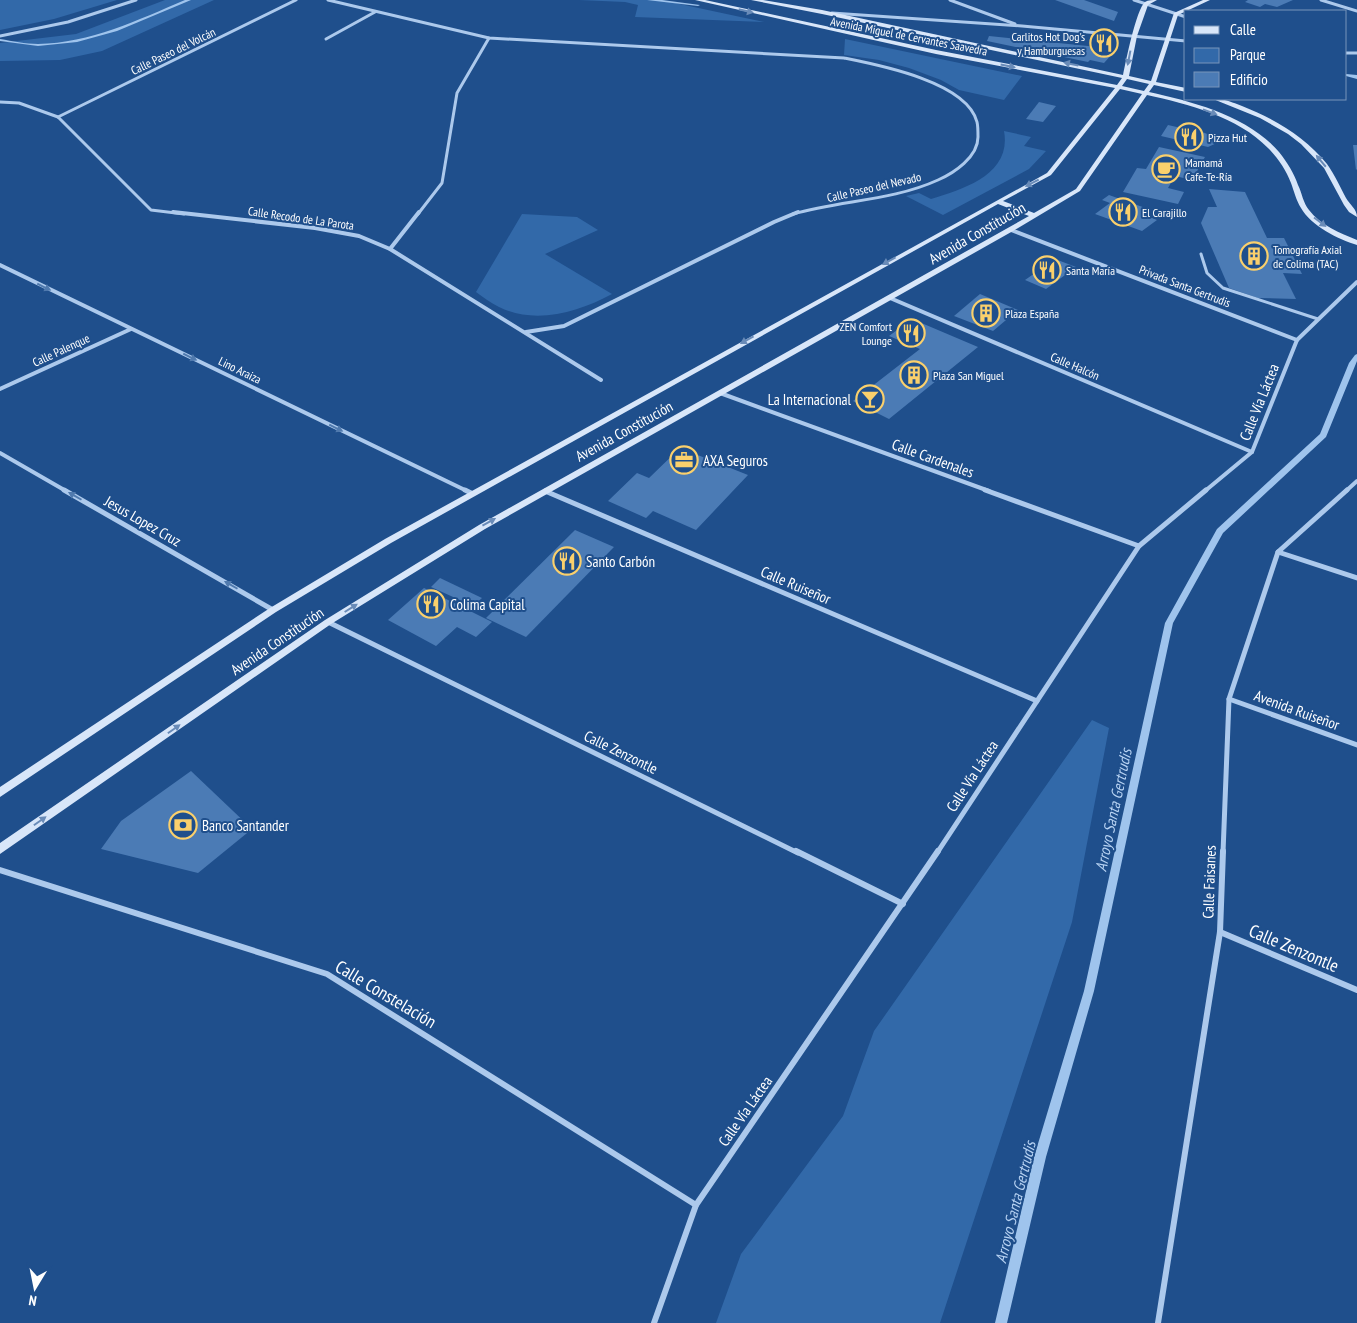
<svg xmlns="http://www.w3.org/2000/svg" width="1357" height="1323" font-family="'PT Sans Narrow',sans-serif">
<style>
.green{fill:#3269a9}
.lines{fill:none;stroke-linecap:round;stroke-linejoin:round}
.stream{fill:#9fc4ed;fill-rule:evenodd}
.building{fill:#4b7bb5}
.lane{stroke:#acc9ec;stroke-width:3}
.street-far3{stroke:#acc9ec;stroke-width:3}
.street-far2{stroke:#acc9ec;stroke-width:4}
.street-far1{stroke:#acc9ec;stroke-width:5}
.street{stroke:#acc9ec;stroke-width:6}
.secondary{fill:#d8e6f9;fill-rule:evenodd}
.oneway{fill:#698bb8}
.oneway2{fill:#507aae}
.labels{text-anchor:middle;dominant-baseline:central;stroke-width:4;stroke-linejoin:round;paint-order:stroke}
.far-street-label{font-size:12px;fill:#fff;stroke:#1f4f8c}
.far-poi-label{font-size:12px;fill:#fff;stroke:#1f4f8c;text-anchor:start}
.street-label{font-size:15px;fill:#fff;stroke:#1f4f8c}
.poi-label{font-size:15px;fill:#fff;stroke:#1f4f8c;text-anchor:start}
.water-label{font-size:16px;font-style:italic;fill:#b8d3f3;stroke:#1f4f8c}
.near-street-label{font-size:18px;fill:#fff;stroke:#1f4f8c}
</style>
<rect width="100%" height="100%" fill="#1f4f8c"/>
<g class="green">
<polygon points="0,0 117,0 54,19 0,30"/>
<polygon points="165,0 214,0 102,51 60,60 0,61 0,43 76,34"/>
<polygon points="579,0 661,0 764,22 635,17 638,5 625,2"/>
<polygon points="845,39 1022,76 1004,100 959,90 941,80 909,68 879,60 844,55"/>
<path d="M1004,131l27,6 -7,9 22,5 -17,18 -86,46 -37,-19 13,-3 12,6c33,-10 81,-25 73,-68z"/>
<path d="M522,214l55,3 21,13 -53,24 67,40c-33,18 -77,31 -113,13 -8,-4 -16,-10 -23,-15z"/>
<polygon points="1092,720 1109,728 1072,922 940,1323 716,1323 741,1254 843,1116 874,1031"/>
</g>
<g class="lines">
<g class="stream">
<path d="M185,0h6l-74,31 -40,11 -39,4 -38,-5v-2c13,2 25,5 38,5 52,-1 100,-24 147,-44z"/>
<polygon points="647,0 662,0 700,5 698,6"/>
<polygon points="1346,74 1357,75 1357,79 1346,76"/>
<polygon points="1357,354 1357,361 1326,437 1223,533 1173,623 1094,991 1046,1157 1007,1323 995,1323 1034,1157 1084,991 1165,623 1217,529 1320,434 1349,363 1355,355"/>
</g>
</g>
<g class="building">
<polygon points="1055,0 1084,0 1118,12 1114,21"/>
<polygon points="1248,0 1293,0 1277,7 1265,4 1260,7 1245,2"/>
<polygon points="989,36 1088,46 1114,52 1104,63 1090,60 1088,62 987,41"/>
<polygon points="1039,102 1056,106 1043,122 1026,119"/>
<polygon points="1168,125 1190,130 1191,127 1214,137 1219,142 1208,147 1161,136"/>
<polygon points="1353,145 1357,145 1357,169 1356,170"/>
<polygon points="1159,147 1205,157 1192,180 1175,176 1168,188 1184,192 1178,204 1123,192 1137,168 1146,169"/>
<polygon points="1209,189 1245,192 1267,238 1284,238 1302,274 1283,273 1296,299 1258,298 1229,288 1201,223 1208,207 1217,207"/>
<polygon points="1109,195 1151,210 1145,215 1157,220 1142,231 1095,214 1110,203 1102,200"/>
<polygon points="1055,259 1076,267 1046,289 1025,280"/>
<polygon points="980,294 1018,310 993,331 954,316"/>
<polygon points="912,319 978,347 889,419 853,401 920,349 889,336"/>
<polygon points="680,448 748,475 696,530 653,511 646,518 608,501 637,473 649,478"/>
<polygon points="575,530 614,547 526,637 486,618"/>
<polygon points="440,578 482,598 473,606 431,587"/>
<polygon points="424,588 492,622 476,637 457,627 436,646 388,620"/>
<polygon points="191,771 252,829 198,873 101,849 121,821"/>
</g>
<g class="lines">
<polyline class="lane" points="1201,254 1207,273 1223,288 1318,319"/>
<g class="street-far3">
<path d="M328,0l161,38 355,20c35,7 123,24 133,64 1,4 1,10 1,15 0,20 -24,36 -40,43 -46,21 -97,20 -145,34"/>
<polyline points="950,0 1015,24"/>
<polyline points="1134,0 1186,17"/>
<polyline points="1321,0 1357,11"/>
<polyline points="832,13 1022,26 1186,41"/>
<polyline points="0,36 68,22 136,0"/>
<polyline points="326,39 375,12"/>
<polyline points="1346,53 1357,53"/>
<polyline points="0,102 19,103 58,117 151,210 184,214"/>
<polyline points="58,117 296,0"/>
<polyline points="418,214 442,183 457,93 489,38"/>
</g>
<g class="street-far2">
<polyline points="173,212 315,228 359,236 390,249 601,380"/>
<polyline points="1011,230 1297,340"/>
<polyline points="390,249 419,212"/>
<polyline points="0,265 467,491"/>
<polyline points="890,298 1252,452"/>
<polyline points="526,332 564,326 774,222 798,212"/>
<polyline points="0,389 131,329"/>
<polyline points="720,393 989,491"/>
<polyline points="0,453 66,491"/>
<polyline points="1205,491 1252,452 1297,340 1357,282"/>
<polyline points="1346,491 1357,481"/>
</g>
<g class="street-far1">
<polyline points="64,490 273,610"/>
<polyline points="465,490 471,493"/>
<polyline points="985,490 1139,546"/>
<polyline points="545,491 1037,701"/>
<polyline points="1278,552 1357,578"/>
<polyline points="328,622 798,853"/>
<polyline points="1229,699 1357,745"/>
<polyline points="937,853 1139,546 1206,490"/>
<polyline points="1223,853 1229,699 1278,552 1347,490"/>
</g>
<g class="street">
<polyline points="796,851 903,904"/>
<polyline points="0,870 327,974 696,1205"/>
<polyline points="1220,932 1357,990"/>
<polyline points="654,1323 696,1205 938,851"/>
<polyline points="1158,1323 1220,932 1223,851"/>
</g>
<g class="secondary">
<path d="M695,0h10l231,50 181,35 5,-7 -300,-64 -71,-14h12l59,10 301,65c3,-14 13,-65 22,-73 3,-2 8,-2 12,-2l-9,5 -11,31 -8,40 22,5 23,-68 29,-13h7l-32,15 -22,67 30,6v4l-32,-7 -5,7c45,10 99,24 130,60 8,10 15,21 19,33 4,8 5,18 11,25 11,15 31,23 48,30v5c-19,-6 -46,-19 -56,-37 -5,-8 -7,-17 -10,-25 -5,-13 -13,-25 -23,-35 -30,-31 -80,-44 -121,-53l-67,96 -67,40 -528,298 -154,95 -331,230v-11l325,-223 154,-95 550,-309 -31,-12 -607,339 -115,69 -276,185v-10l270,-179 115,-69 662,-366 68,-85 -179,-34zM1127,79l22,5 -5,7 -22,-5zM1120,89l22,5 -66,95 -42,24 -31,-12 48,-26z"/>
<path d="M1213,99c10,-1 20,4 29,7 33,13 63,31 85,58 8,11 13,23 19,34 4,7 11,11 11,19l-8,-5 -5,-7 -20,-37 -23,-24 -13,-10 -28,-16z"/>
</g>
</g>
<defs><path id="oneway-solid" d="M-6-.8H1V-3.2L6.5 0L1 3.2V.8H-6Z" transform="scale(1.25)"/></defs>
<g class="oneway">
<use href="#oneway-solid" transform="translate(746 11) rotate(13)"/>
<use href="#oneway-solid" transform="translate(1129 58) rotate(101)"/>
<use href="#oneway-solid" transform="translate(1071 64) rotate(-168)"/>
<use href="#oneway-solid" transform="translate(1008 66) rotate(11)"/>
<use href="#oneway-solid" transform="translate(1210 112) rotate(20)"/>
<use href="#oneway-solid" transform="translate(1321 161) rotate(-130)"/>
<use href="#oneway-solid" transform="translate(1032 183) rotate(153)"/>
<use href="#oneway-solid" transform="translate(1320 222) rotate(37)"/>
<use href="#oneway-solid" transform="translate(889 261) rotate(151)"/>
<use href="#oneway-solid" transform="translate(747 340) rotate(151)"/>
<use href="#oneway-solid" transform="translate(489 522) rotate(-29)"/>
<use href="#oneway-solid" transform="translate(351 608) rotate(-32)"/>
<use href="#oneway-solid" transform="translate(174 729) rotate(-35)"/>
<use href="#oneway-solid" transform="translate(40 821) rotate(-35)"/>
</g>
<g class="oneway2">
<use href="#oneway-solid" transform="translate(44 287) rotate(26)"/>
<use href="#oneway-solid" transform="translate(190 357) rotate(26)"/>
<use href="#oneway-solid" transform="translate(336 428) rotate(26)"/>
<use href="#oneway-solid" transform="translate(75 496) rotate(-150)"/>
<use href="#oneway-solid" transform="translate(231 585) rotate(-150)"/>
</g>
<defs>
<g id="restaurant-ring" transform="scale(1.4375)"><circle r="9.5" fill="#1f4f8c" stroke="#fad06c" stroke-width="1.5"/><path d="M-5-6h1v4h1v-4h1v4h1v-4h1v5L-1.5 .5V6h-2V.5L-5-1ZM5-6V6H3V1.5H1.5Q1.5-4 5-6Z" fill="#fad06c"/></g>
<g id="cafe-ring" transform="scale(1.4375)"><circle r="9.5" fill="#1f4f8c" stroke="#fad06c" stroke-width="1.5"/><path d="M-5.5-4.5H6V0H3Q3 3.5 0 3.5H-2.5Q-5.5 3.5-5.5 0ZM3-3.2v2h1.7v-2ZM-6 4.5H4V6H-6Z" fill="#fad06c"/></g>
<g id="building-ring" transform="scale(1.4375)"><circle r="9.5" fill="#1f4f8c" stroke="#fad06c" stroke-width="1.5"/><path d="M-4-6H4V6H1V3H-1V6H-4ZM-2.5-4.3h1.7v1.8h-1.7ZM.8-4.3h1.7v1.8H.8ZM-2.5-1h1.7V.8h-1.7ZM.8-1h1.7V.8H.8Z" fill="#fad06c"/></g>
<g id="bar-ring" transform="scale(1.4375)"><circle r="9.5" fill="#1f4f8c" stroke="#fad06c" stroke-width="1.5"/><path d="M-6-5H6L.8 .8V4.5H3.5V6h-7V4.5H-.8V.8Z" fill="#fad06c"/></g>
<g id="office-ring" transform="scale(1.4375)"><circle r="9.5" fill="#1f4f8c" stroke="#fad06c" stroke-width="1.5"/><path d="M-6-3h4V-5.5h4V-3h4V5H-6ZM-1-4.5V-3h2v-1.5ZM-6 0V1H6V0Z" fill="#fad06c"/></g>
<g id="bank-ring" transform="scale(1.4375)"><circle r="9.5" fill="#1f4f8c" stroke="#fad06c" stroke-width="1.5"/><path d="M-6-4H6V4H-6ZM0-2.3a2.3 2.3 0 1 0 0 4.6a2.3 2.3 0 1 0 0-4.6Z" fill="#fad06c"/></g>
</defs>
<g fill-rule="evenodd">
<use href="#restaurant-ring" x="1104" y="43"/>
<use href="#restaurant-ring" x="1189" y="137"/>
<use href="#cafe-ring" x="1166" y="169"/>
<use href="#restaurant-ring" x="1123" y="212"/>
<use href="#building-ring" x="1254" y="256"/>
<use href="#restaurant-ring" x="1047" y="270"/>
<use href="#building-ring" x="986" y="313"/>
<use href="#restaurant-ring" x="911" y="333"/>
<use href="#building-ring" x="914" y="375"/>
<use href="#bar-ring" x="870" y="399"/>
<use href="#office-ring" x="684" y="460"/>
<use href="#restaurant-ring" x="567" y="561"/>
<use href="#restaurant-ring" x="431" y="604"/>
<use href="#bank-ring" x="183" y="825"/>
</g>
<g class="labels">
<g class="far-street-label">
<text transform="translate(909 36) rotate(11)">Avenida Miguel de Cervantes Saavedra</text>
<text transform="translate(173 51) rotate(-26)">Calle Paseo del Volcán</text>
<text transform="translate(874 187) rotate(-13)">Calle Paseo del Nevado</text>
<text transform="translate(301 218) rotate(8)">Calle Recodo de La Parota</text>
<text transform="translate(1185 286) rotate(21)">Privada Santa Gertrudis</text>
<text transform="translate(61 350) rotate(-25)">Calle Palenque</text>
<text transform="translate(1075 366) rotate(23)">Calle Halcón</text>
<text transform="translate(240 370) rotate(26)">Lino Araiza</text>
</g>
<g class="far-poi-label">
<text x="1085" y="36" text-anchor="end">Carlitos Hot Dog's<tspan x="1085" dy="14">y Hamburguesas</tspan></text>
<text x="1208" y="137">Pizza Hut</text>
<text x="1185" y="162">Mamamá<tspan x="1185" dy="14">Cafe-Te-Ría</tspan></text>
<text x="1142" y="212">El Carajillo</text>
<text x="1273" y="249">Tomografía Axial<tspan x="1273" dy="14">de Colima (TAC)</tspan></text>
<text x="1066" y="270">Santa María</text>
<text x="1005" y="313">Plaza España</text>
<text x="892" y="326" text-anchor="end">ZEN Comfort<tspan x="892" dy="14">Lounge</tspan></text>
<text x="933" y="375">Plaza San Miguel</text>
</g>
<g class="street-label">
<text transform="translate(977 233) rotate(-30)">Avenida Constitución</text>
<text transform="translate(1259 402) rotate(-68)">Calle Vía Láctea</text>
<text transform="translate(624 431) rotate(-29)">Avenida Constitución</text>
<text transform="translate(933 458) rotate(20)">Calle Cardenales</text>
<text transform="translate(143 521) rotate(30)">Jesus Lopez Cruz</text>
<text transform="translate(796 585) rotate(23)">Calle Ruiseñor</text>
<text transform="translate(277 641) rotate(-34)">Avenida Constitución</text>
<text transform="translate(1297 710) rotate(20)">Avenida Ruiseñor</text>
<text transform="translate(621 752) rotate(26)">Calle Zenzontle</text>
<text transform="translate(972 776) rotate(-57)">Calle Vía Láctea</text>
<text transform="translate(1209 882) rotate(-88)">Calle Faisanes</text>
<text transform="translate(745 1111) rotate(-55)">Calle Vía Láctea</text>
</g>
<g class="poi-label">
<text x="851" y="399" text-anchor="end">La Internacional</text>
<text x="703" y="460">AXA Seguros</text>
<text x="586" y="561">Santo Carbón</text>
<text x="450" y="604">Colima Capital</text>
<text x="202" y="825">Banco Santander</text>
</g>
<g class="water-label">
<text transform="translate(1113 810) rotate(-78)">Arroyo Santa Gertrudis</text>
<text transform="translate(1015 1202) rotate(-76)">Arroyo Santa Gertrudis</text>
</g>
<g class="near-street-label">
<text transform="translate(1294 948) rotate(23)">Calle Zenzontle</text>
<text transform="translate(386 994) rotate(31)">Calle Constelación</text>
</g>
</g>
<rect x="1184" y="10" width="162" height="90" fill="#1f4f8c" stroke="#7995ba"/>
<rect x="1194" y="26" width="25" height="8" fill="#d8e6f9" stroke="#7995ba"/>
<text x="1230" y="35" font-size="15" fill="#ffffff">Calle</text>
<rect x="1194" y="48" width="25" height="15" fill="#3269a9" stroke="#7995ba"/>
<text x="1230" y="60" font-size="15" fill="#ffffff">Parque</text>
<rect x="1194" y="72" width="25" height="15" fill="#4b7bb5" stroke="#7995ba"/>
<text x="1230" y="85" font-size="15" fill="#ffffff">Edificio</text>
<g transform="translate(35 1288) rotate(190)" stroke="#1f4f8c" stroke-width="4" paint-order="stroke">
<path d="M0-4L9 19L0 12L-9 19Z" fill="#ffffff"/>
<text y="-8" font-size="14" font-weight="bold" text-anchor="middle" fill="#ffffff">N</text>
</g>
</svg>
